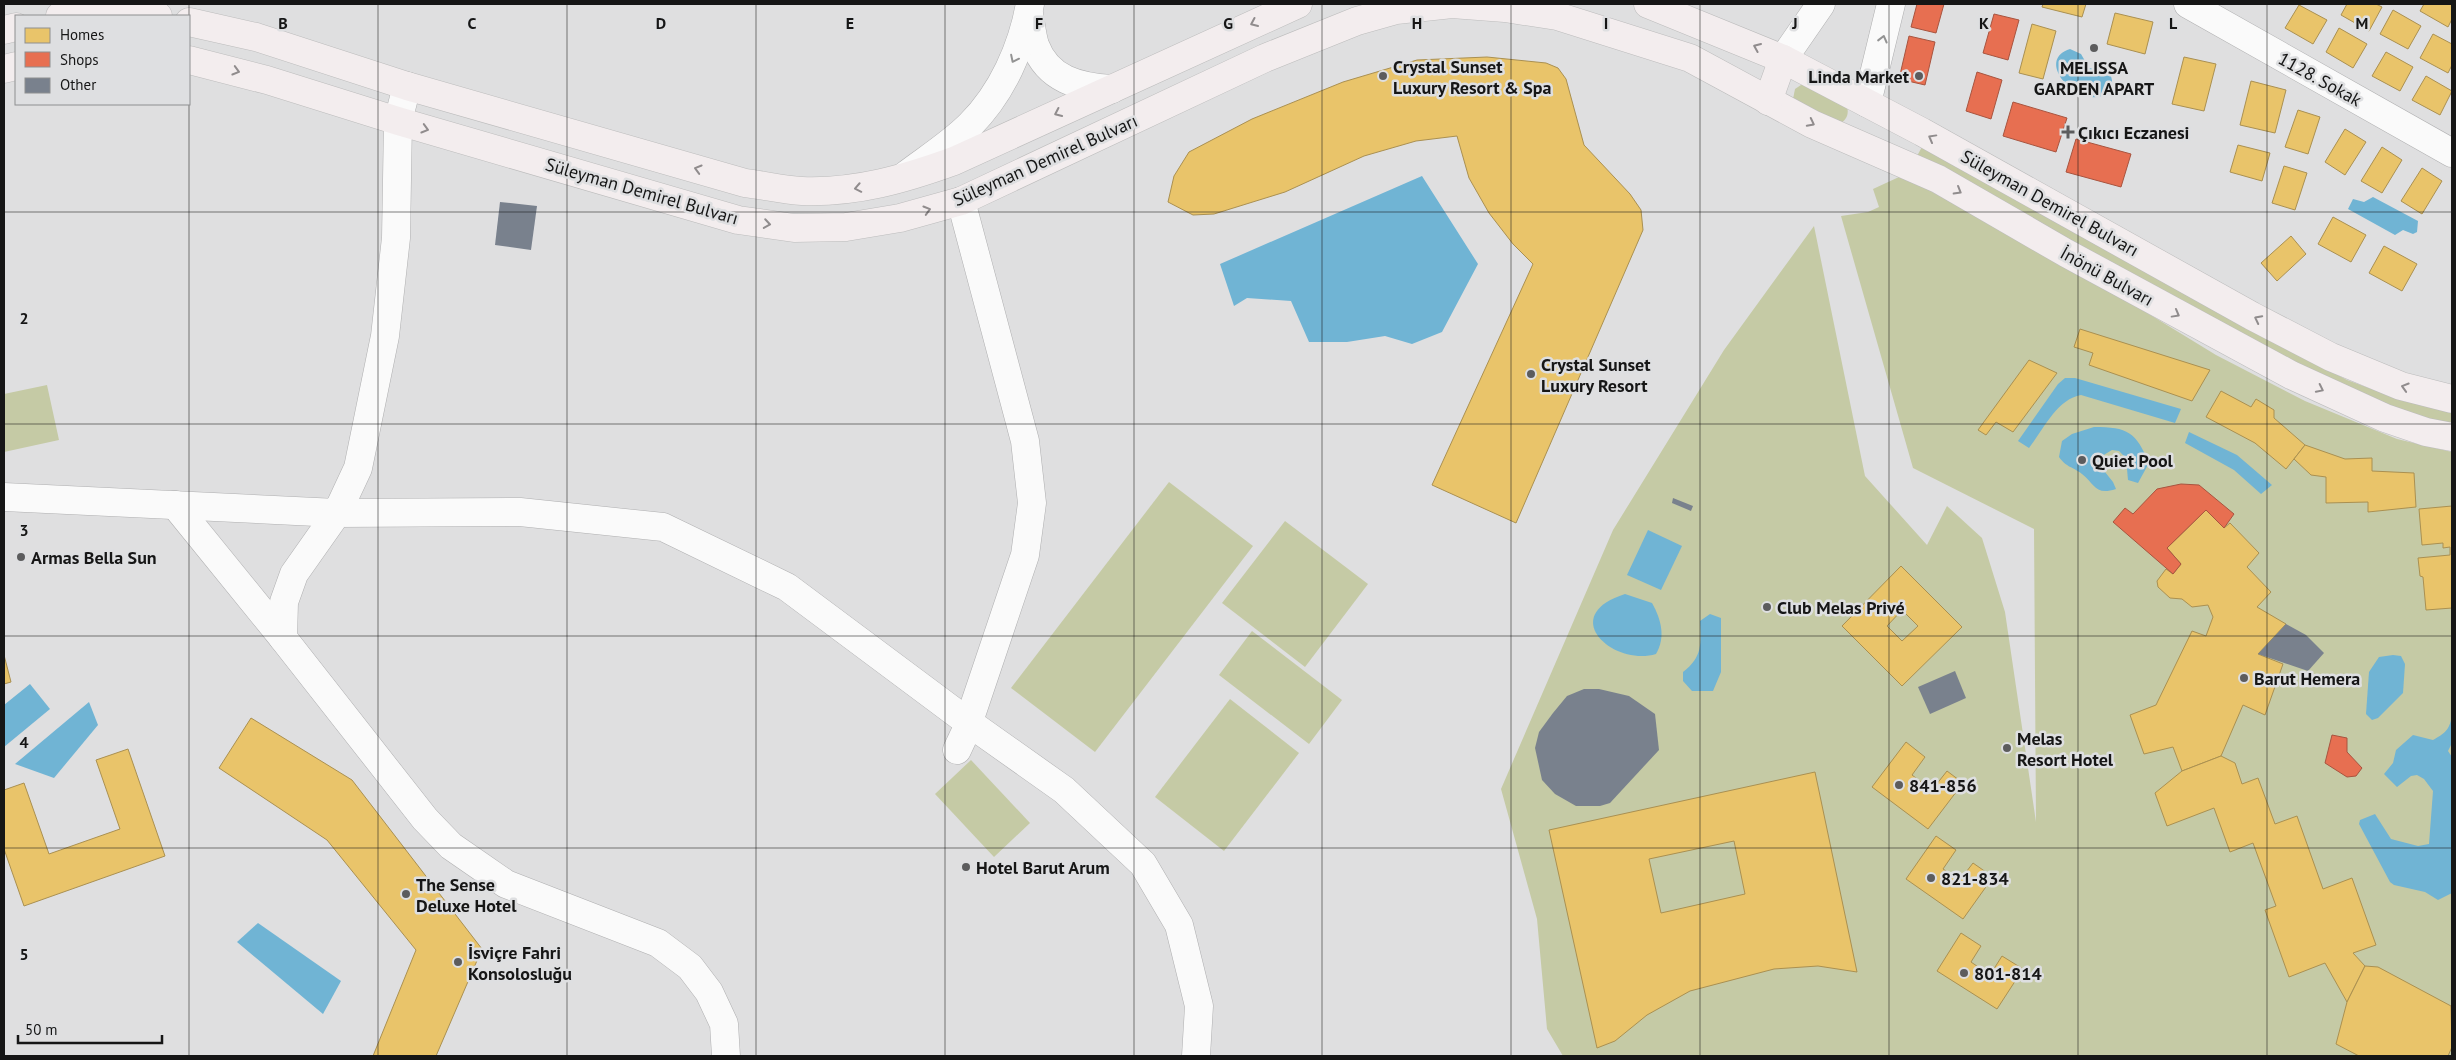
<svg xmlns="http://www.w3.org/2000/svg" width="2456" height="1060" font-family="'PT Sans',sans-serif">
<style>
.green{fill:#c5caa5}
.water{fill:#70b4d4}
.homes{fill:#e9c46a;stroke:#aa9051;fill-rule:evenodd}
.shops{fill:#e76f51;stroke:#a8543f}
.building{fill:#79818d}
.lines{fill:none;stroke-linecap:round;stroke-linejoin:round}
.minor-casing{stroke:#afafb0;stroke-width:29}
.major-casing{stroke:#bcbcbc;stroke-width:29}
.minor{stroke:#fafafa;stroke-width:28}
.major{stroke:#f3edee;stroke-width:28}
.oneway{stroke:#908c8d}
.oneway2{stroke:#939393}
.grid{fill:none;stroke:#161616;stroke-width:1;stroke-opacity:0.55}
.poi-dot{fill:#5c5c5d;stroke:#dedfe1;stroke-width:2}
.labels{text-anchor:middle;dominant-baseline:central;stroke-width:5;stroke-linejoin:round;paint-order:stroke}
.poi-label{font-size:18px;font-weight:bold;fill:#161616;stroke:#dedfe1;text-anchor:start}
.street-label{font-size:18px;fill:#161616;stroke:#dedfe1}
.grid-label{font-size:16px;text-anchor:middle;font-weight:bold;fill:#161616;stroke:#dedfe1;stroke-width:5;stroke-linejoin:round;paint-order:stroke}
</style>
<rect width="100%" height="100%" fill="#dfdfe0"/>
<g class="green">
<path d="M1804,83l43,23c2,8 0,13 -7,18l-47,-25 2,-10z"/>
<polygon points="1923,145 2244,325 2347,380 2399,399 2452,410 2452,424 2436,421 2348,392 1917,156"/>
<polygon points="1899,177 1920,185 2144,311 2216,355 2305,401 2397,439 2452,452 2452,1056 1563,1056 1547,1029 1537,919 1501,789 1613,530 1724,350 1814,226 1865,476 1927,545 1947,506 1982,538 2005,612 2036,822 2034,529 1913,468 1841,216 1868,212 1879,207 1873,189"/>
<polygon points="47,385 59,440 4,452 4,394"/>
<polygon points="1169,482 1253,546 1095,752 1011,688"/>
<polygon points="1285,521 1368,584 1305,667 1222,603"/>
<polygon points="1252,631 1342,700 1309,744 1219,675"/>
<polygon points="1230,699 1299,753 1224,851 1155,797"/>
<polygon points="971,760 1030,823 994,857 935,794"/>
</g>
<g class="water">
<path d="M2070,49l11,5 8,14 9,2 6,-1 5,3c4,7 5,15 -2,21 -25,19 -75,-32 -37,-44z"/>
<polygon points="1422,176 1478,264 1442,332 1412,344 1385,336 1347,342 1309,342 1291,301 1247,298 1234,306 1220,264"/>
<polygon points="2373,197 2418,221 2417,232 2413,234 2403,230 2395,235 2348,209 2353,199 2364,202"/>
<path d="M2065,378h10l106,31 -6,14 -94,-28c-24,4 -38,35 -52,53l-11,-7 40,-57z"/>
<path d="M2094,427c34,0 42,5 55,36l-11,20 -10,-3 -2,-22 -7,-7 -7,-1 -10,6 -1,11 12,15 3,7c-21,7 -21,-5 -34,-15 -10,-8 -15,-6 -23,-17l3,-16 10,-7z"/>
<polygon points="2189,432 2237,455 2272,485 2261,494 2234,470 2185,443"/>
<polygon points="1648,530 1682,546 1661,590 1627,575"/>
<path d="M1625,594l27,9c9,16 14,34 4,51 -42,13 -100,-38 -31,-60z"/>
<path d="M1710,614l11,4v54l-8,19h-21l-9,-10v-9c20,-15 18,-29 17,-51z"/>
<polygon points="2393,655 2401,656 2405,664 2403,693 2378,718 2372,720 2366,714 2369,672 2379,657"/>
<polygon points="30,684 50,709 4,747 4,705"/>
<polygon points="89,702 98,725 54,778 15,764"/>
<path d="M2452,711v32l-4,8 4,6v136l-14,7 -13,-8 -31,-7 -4,-3 -31,-58 1,-4 15,-6 16,25 27,7 11,-2 4,-53 -9,-12 -7,-4 -6,1 -14,11 -13,-13 9,-11 3,-13 17,-15 20,5c15,-8 18,-13 19,-29z"/>
<polygon points="258,923 341,981 323,1014 237,942"/>
</g>
<g class="homes">
<polygon points="2043,4 2086,4 2082,17 2042,7"/>
<polygon points="2347,4 2376,4 2382,7 2369,31 2341,15"/>
<polygon points="2424,4 2452,4 2452,19 2448,27 2420,11"/>
<polygon points="2299,5 2327,20 2313,44 2285,28"/>
<polygon points="2393,10 2421,26 2408,49 2380,34"/>
<polygon points="2115,13 2153,22 2145,54 2107,44"/>
<polygon points="2032,24 2056,31 2043,79 2019,73"/>
<polygon points="2339,28 2367,44 2353,68 2326,52"/>
<polygon points="2433,34 2452,44 2452,65 2448,73 2420,58"/>
<polygon points="2386,52 2413,67 2400,91 2372,76"/>
<polygon points="1487,57 1546,63 1558,68 1566,79 1584,145 1630,194 1641,210 1643,230 1516,523 1432,485 1533,264 1513,244 1489,213 1469,178 1457,136 1416,141 1364,156 1285,192 1214,214 1193,215 1168,202 1174,176 1189,152 1252,119 1343,82 1417,60"/>
<polygon points="2184,57 2216,64 2204,111 2172,104"/>
<polygon points="2426,76 2452,91 2440,115 2412,100"/>
<polygon points="2251,81 2286,90 2275,133 2240,125"/>
<polygon points="2298,110 2320,117 2308,154 2285,147"/>
<polygon points="2345,129 2366,142 2345,175 2325,162"/>
<polygon points="2238,145 2270,153 2262,181 2230,172"/>
<polygon points="2382,147 2402,160 2382,193 2361,181"/>
<polygon points="2284,166 2307,173 2295,210 2272,203"/>
<polygon points="2422,168 2442,181 2422,214 2401,201"/>
<polygon points="2333,217 2366,235 2351,262 2318,244"/>
<polygon points="2291,236 2306,254 2277,281 2261,263"/>
<polygon points="2384,246 2417,264 2402,291 2369,273"/>
<polygon points="2080,329 2210,370 2192,401 2089,365 2093,353 2074,347"/>
<polygon points="2029,360 2057,373 2013,432 1996,422 1986,435 1978,430"/>
<polygon points="2221,391 2251,407 2256,399 2274,410 2274,418 2305,445 2286,469 2255,443 2206,417"/>
<polygon points="2305,445 2345,459 2372,458 2372,471 2414,473 2416,507 2368,512 2368,502 2326,503 2326,477 2311,475 2294,459"/>
<polygon points="2452,506 2452,608 2426,610 2423,577 2420,576 2418,558 2450,555 2450,547 2443,548 2443,543 2422,545 2419,509"/>
<polygon points="2206,510 2224,528 2230,523 2259,553 2247,567 2271,592 2257,607 2286,624 2258,654 2283,664 2265,715 2243,705 2221,756 2182,771 2173,747 2144,754 2130,715 2156,705 2192,631 2206,636 2213,617 2208,605 2192,607 2182,599 2170,598 2158,587 2157,581 2166,569 2173,574 2181,564 2167,548"/>
<path d="M1901,566l61,61 -60,59 -60,-60zM1902,610l16,16 -16,15 -15,-15z"/>
<polygon points="4,655 11,682 4,684"/>
<polygon points="251,718 352,780 482,949 436,1056 373,1056 416,950 327,840 219,768"/>
<polygon points="1906,742 1925,757 1912,775 1932,790 1947,771 1963,783 1928,829 1872,787"/>
<polygon points="128,749 165,856 24,906 4,849 4,790 24,783 49,854 120,829 96,760"/>
<polygon points="2221,756 2235,763 2242,784 2258,778 2275,824 2297,816 2323,889 2352,878 2376,945 2353,953 2365,966 2347,1002 2325,963 2289,977 2265,910 2276,906 2253,843 2230,852 2214,808 2167,826 2155,793 2182,771"/>
<path d="M1815,772l42,200 -39,-6 -44,3 -84,22 -43,24 -32,26 -18,7 -48,-218zM1734,841l11,53 -84,19 -12,-54z"/>
<polygon points="1936,836 1956,850 1943,869 1960,880 1973,863 1993,877 1963,919 1906,879"/>
<polygon points="1961,933 1981,946 1971,962 1990,975 2002,956 2023,969 1997,1009 1937,971"/>
<polygon points="2365,966 2378,967 2451,1006 2452,1047 2448,1056 2359,1056 2336,1044 2347,1002"/>
</g>
<g class="shops">
<polygon points="1917,4 1944,4 1936,33 1911,27"/>
<polygon points="1994,14 2019,20 2008,60 1983,53"/>
<polygon points="1909,36 1935,42 1925,85 1899,79"/>
<polygon points="1977,72 2002,80 1991,119 1966,111"/>
<polygon points="2013,102 2067,118 2056,152 2003,136"/>
<polygon points="2076,139 2131,154 2121,187 2066,172"/>
<polygon points="2181,484 2199,485 2234,514 2224,528 2206,510 2167,548 2181,564 2173,574 2113,522 2125,508 2133,514 2157,489"/>
<polygon points="2332,735 2347,738 2347,752 2362,768 2356,776 2347,777 2325,763"/>
</g>
<g class="building">
<polygon points="500,202 537,206 531,250 495,245"/>
<polygon points="1673,498 1693,506 1691,511 1672,503"/>
<polygon points="2286,624 2306,635 2324,653 2308,671 2258,654"/>
<polygon points="1955,671 1966,698 1930,714 1918,687"/>
<polygon points="1584,689 1599,689 1629,696 1655,714 1659,750 1610,803 1600,806 1576,806 1555,794 1542,780 1535,748 1539,732 1553,713 1567,696"/>
</g>
<g class="lines">
<g class="minor-casing">
<g id="minor">
<polyline points="2188,4 2452,153"/>
<path d="M1029,14c2,10 3,22 6,31 13,35 44,42 77,44"/>
<polyline points="1783,59 1821,4"/>
<polyline points="1867,103 1891,4"/>
<path d="M906,175c21,-16 45,-31 64,-50 32,-32 52,-77 60,-121"/>
<polyline points="4,497 337,513 358,468 385,336 396,238 398,121 407,86"/>
<polyline points="175,505 283,638"/>
<polyline points="957,750 965,733 1025,555 1032,503 1025,441 961,201"/>
<polyline points="726,1056 724,1024 709,992 690,967 658,943 506,884 451,846 425,819 283,638 284,602 294,574 337,513 520,512 663,527 787,587 968,722 1064,790 1143,864 1179,925 1199,1006 1196,1056"/>
</g>
</g>
<g class="major-casing">
<g id="major">
<polyline points="1648,4 1783,59 1922,132 2252,316 2331,357 2401,386 2452,399"/>
<polyline points="60,16 111,12 158,16"/>
<path d="M189,22l67,15 151,49 338,97c18,2 38,7 57,8 54,2 102,-12 152,-30l344,-157"/>
<polyline points="4,30 16,27"/>
<polyline points="189,60 267,80 398,121 738,220 794,228 846,227 900,218 961,201 1265,58 1357,21 1396,10 1452,4 1505,8 1557,16 1690,58 1812,124 1938,179 2066,253 2291,375 2385,418 2426,432 2452,437"/>
<polyline points="4,69 16,66"/>
<polyline points="1768,101 1783,59"/>
</g>
</g>
<use href="#minor" class="minor"/>
<use href="#major" class="major"/>
</g>
<defs><path id="oneway-chevron" d="M-2-3.5L2.5 0L-2 3.5" fill="none" stroke-width="1.6" stroke-linecap="round" stroke-linejoin="round" transform="scale(1.25)"/></defs>
<g class="oneway">
<use href="#oneway-chevron" transform="translate(1254 23) rotate(156)"/>
<use href="#oneway-chevron" transform="translate(1757 47) rotate(-157)"/>
<use href="#oneway-chevron" transform="translate(236 71) rotate(16)"/>
<use href="#oneway-chevron" transform="translate(1058 113) rotate(155)"/>
<use href="#oneway-chevron" transform="translate(1811 123) rotate(27)"/>
<use href="#oneway-chevron" transform="translate(425 129) rotate(16)"/>
<use href="#oneway-chevron" transform="translate(1932 138) rotate(-151)"/>
<use href="#oneway-chevron" transform="translate(698 169) rotate(-164)"/>
<use href="#oneway-chevron" transform="translate(858 188) rotate(169)"/>
<use href="#oneway-chevron" transform="translate(1958 191) rotate(30)"/>
<use href="#oneway-chevron" transform="translate(927 210) rotate(-16)"/>
<use href="#oneway-chevron" transform="translate(767 224) rotate(9)"/>
<use href="#oneway-chevron" transform="translate(2176 314) rotate(29)"/>
<use href="#oneway-chevron" transform="translate(2258 319) rotate(-153)"/>
<use href="#oneway-chevron" transform="translate(2405 387) rotate(-163)"/>
<use href="#oneway-chevron" transform="translate(2320 389) rotate(26)"/>
</g>
<g class="oneway2">
<use href="#oneway-chevron" transform="translate(1883 39) rotate(-76)"/>
<use href="#oneway-chevron" transform="translate(1014 59) rotate(116)"/>
</g>
<path class="grid" d="M189,4v1052M378,4v1052M567,4v1052M756,4v1052M945,4v1052M1134,4v1052M1322,4v1052M1511,4v1052M1700,4v1052M1889,4v1052M2078,4v1052M2267,4v1052M4,212h2448M4,424h2448M4,636h2448M4,848h2448"/>
<g class="poi-dot">
<circle cx="2094" cy="48" r="5"/>
<circle cx="1383" cy="76" r="5"/>
<circle cx="1919" cy="76" r="5"/>
<path d="M2065.5 124.5h5v5h5v5h-5v5h-5v-5h-5v-5h5z"/>
<circle cx="1531" cy="374" r="5"/>
<circle cx="2082" cy="460" r="5"/>
<circle cx="21" cy="557" r="5"/>
<circle cx="1767" cy="607" r="5"/>
<circle cx="2244" cy="678" r="5"/>
<circle cx="2007" cy="748" r="5"/>
<circle cx="1899" cy="785" r="5"/>
<circle cx="966" cy="867" r="5"/>
<circle cx="1931" cy="878" r="5"/>
<circle cx="406" cy="894" r="5"/>
<circle cx="458" cy="962" r="5"/>
<circle cx="1964" cy="973" r="5"/>
</g>
<g class="labels">
<g class="poi-label">
<text x="1393" y="66">Crystal Sunset<tspan x="1393" dy="21">Luxury Resort &amp; Spa</tspan></text>
<text x="2094" y="67" text-anchor="middle">MELISSA<tspan x="2094" dy="21">GARDEN APART</tspan></text>
<text x="1909" y="76" text-anchor="end">Linda Market</text>
<text x="2078" y="132">Çıkıcı Eczanesi</text>
<text x="1541" y="364">Crystal Sunset<tspan x="1541" dy="21">Luxury Resort</tspan></text>
<text x="2092" y="460">Quiet Pool</text>
<text x="31" y="557">Armas Bella Sun</text>
<text x="1777" y="607">Club Melas Privé</text>
<text x="2254" y="678">Barut Hemera</text>
<text x="2017" y="738">Melas<tspan x="2017" dy="21">Resort Hotel</tspan></text>
<text x="1909" y="785">841-856</text>
<text x="976" y="867">Hotel Barut Arum</text>
<text x="1941" y="878">821-834</text>
<text x="416" y="884">The Sense<tspan x="416" dy="21">Deluxe Hotel</tspan></text>
<text x="468" y="952">İsviçre Fahri<tspan x="468" dy="21">Konsolosluğu</tspan></text>
<text x="1974" y="973">801-814</text>
</g>
<g class="street-label">
<text transform="translate(2320 79) rotate(29)">1128. Sokak</text>
<text transform="translate(1045 160) rotate(-24)">Süleyman Demirel Bulvarı</text>
<text transform="translate(642 191) rotate(16)">Süleyman Demirel Bulvarı</text>
<text transform="translate(2050 203) rotate(29)">Süleyman Demirel Bulvarı</text>
<text transform="translate(2107 276) rotate(29)">İnönü Bulvarı</text>
</g>
</g>
<g class="grid-label">
<text x="283" y="29">B</text>
<text x="472" y="29">C</text>
<text x="661" y="29">D</text>
<text x="850" y="29">E</text>
<text x="1039" y="29">F</text>
<text x="1228" y="29">G</text>
<text x="1417" y="29">H</text>
<text x="1606" y="29">I</text>
<text x="1795" y="29">J</text>
<text x="1984" y="29">K</text>
<text x="2173" y="29">L</text>
<text x="2362" y="29">M</text>
<text x="24" y="324">2</text>
<text x="24" y="536">3</text>
<text x="24" y="748">4</text>
<text x="24" y="960">5</text>
</g>
<rect width="2456" height="1060" fill="none" stroke="#161616" stroke-width="10"/>
<rect x="15" y="15" width="175" height="90" fill="#dedfe1" stroke="#8e8f90"/>
<rect x="25" y="28" width="25" height="15" fill="#e9c46a" stroke="#8e8f90"/>
<text x="60" y="40" font-size="15" fill="#161616">Homes</text>
<rect x="25" y="52" width="25" height="15" fill="#e76f51" stroke="#8e8f90"/>
<text x="60" y="65" font-size="15" fill="#161616">Shops</text>
<rect x="25" y="78" width="25" height="15" fill="#79818d" stroke="#8e8f90"/>
<text x="60" y="90" font-size="15" fill="#161616">Other</text>
<path d="M18 1035v8h144v-8" fill="none" stroke="#161616" stroke-width="2.5"/>
<text x="25" y="1035" font-size="15" fill="#161616" stroke="#dedfe1" stroke-width="4" paint-order="stroke">50 m</text>
</svg>
